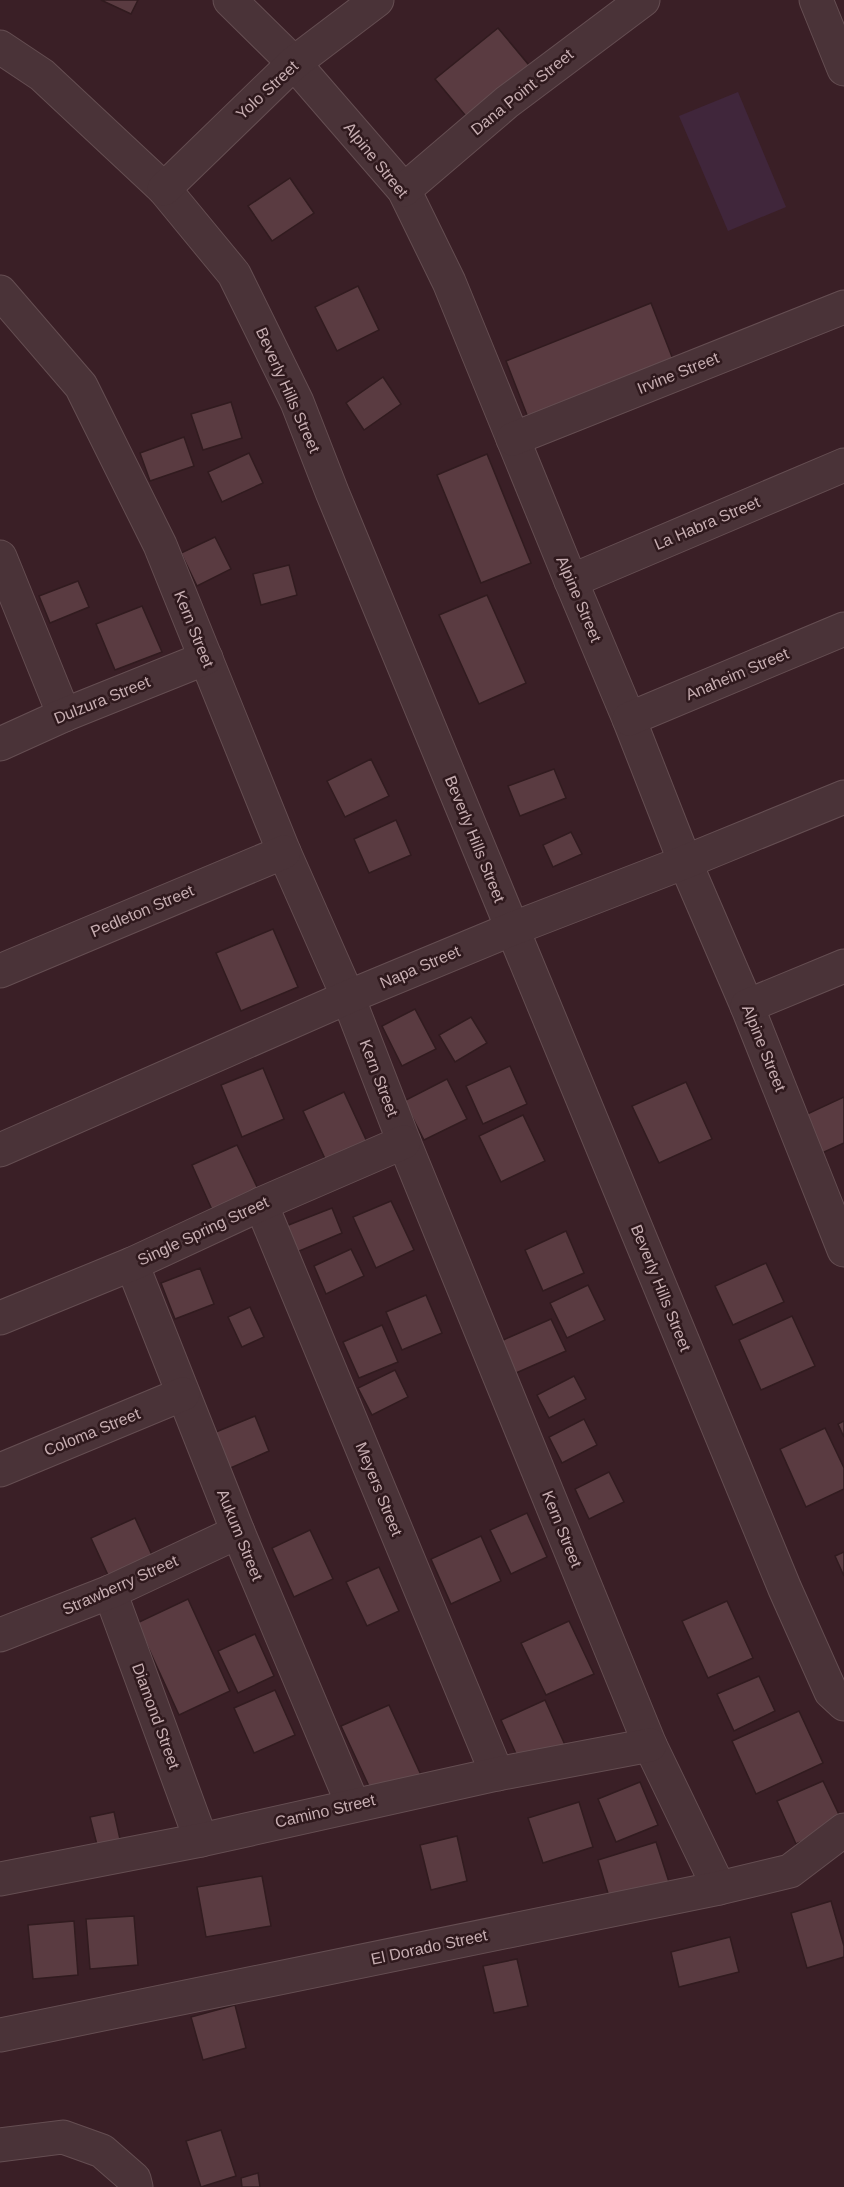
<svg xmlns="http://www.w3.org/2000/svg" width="844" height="2187" font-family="Arial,sans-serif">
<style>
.green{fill:#40263b}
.building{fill:#5a3b41;stroke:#311b1f;stroke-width:1.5}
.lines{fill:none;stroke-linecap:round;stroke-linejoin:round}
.street-casing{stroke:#654e52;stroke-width:35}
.street{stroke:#4a3338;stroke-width:33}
.labels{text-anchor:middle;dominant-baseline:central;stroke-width:5;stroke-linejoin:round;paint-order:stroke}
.street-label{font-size:16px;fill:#c7aeb2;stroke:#2f191d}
</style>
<rect width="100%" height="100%" fill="#3a1f26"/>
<polygon class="green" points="738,92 786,207 728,231 679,116"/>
<g class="building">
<polygon points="101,0 138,0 131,14"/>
<polygon points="498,28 533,70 470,121 435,79"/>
<polygon points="290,178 314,213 272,241 248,206"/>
<polygon points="358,286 379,330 337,351 315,307"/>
<polygon points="651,303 674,362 529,420 506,361"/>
<polygon points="383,377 401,404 364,430 346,403"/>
<polygon points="231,402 242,438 203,450 191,414"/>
<polygon points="184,437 194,466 150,481 140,453"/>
<polygon points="249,453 263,483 222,502 208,472"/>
<polygon points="487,454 531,563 481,583 437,475"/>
<polygon points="215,537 231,569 197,586 181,553"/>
<polygon points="289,565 297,595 261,605 253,574"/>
<polygon points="78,581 89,607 50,623 39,596"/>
<polygon points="487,595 526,683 479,704 439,615"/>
<polygon points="142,606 162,652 115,670 96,624"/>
<polygon points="371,759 389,796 345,817 327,781"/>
<polygon points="554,769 566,798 520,816 508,786"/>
<polygon points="396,820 411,855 369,873 354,839"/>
<polygon points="571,832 582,854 553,867 543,845"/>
<polygon points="273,929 298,987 241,1011 216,953"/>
<polygon points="415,1009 436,1049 402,1066 382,1026"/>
<polygon points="471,1017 487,1043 455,1062 439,1035"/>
<polygon points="510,1066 527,1104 483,1124 466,1086"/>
<polygon points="263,1068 284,1119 242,1137 221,1085"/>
<polygon points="447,1079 467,1119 424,1140 404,1101"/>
<polygon points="686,1082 712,1139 659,1163 632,1106"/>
<polygon points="344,1092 368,1144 327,1163 303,1111"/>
<polygon points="844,1097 844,1143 822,1153 805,1115"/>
<polygon points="523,1115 545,1161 501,1182 479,1136"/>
<polygon points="237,1145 259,1191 213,1212 192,1165"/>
<polygon points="391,1201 414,1250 376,1268 353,1217"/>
<polygon points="332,1208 342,1233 297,1252 286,1226"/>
<polygon points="566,1231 584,1273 543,1291 525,1250"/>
<polygon points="351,1249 364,1276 326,1294 314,1266"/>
<polygon points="766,1263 784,1302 733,1325 715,1286"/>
<polygon points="200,1268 214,1304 175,1319 161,1283"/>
<polygon points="588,1285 605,1320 567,1338 550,1303"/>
<polygon points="426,1295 442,1333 402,1350 386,1312"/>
<polygon points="250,1307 264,1337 242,1347 228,1317"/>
<polygon points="792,1316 815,1366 761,1390 739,1340"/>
<polygon points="551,1319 566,1351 516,1373 501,1341"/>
<polygon points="382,1325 398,1362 359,1378 343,1342"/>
<polygon points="395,1370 408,1397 372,1415 358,1388"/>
<polygon points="574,1376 586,1399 549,1418 537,1395"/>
<polygon points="255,1416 269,1451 226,1470 211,1434"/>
<polygon points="584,1419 597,1445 562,1463 549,1437"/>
<polygon points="844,1421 844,1437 838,1424"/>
<polygon points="825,1428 844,1468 844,1489 806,1507 780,1449"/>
<polygon points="609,1472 624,1502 589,1519 575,1489"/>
<polygon points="527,1513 547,1557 511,1574 490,1530"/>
<polygon points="135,1518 157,1566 113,1586 91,1538"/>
<polygon points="310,1530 333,1579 294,1597 272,1548"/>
<polygon points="481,1536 501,1581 451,1604 431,1559"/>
<polygon points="844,1552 844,1576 835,1556"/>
<polygon points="379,1567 399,1611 367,1626 346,1582"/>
<polygon points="188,1599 230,1691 179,1715 137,1623"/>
<polygon points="727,1601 753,1658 708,1678 682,1621"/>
<polygon points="569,1621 594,1674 546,1695 521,1643"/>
<polygon points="255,1634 274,1676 238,1693 218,1651"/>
<polygon points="759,1676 775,1711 734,1731 717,1694"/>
<polygon points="275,1690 295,1735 254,1753 234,1708"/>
<polygon points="545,1700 565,1745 521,1765 501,1720"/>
<polygon points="389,1705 421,1775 374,1797 341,1726"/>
<polygon points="799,1711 823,1763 756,1794 732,1741"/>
<polygon points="823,1781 843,1823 796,1844 777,1801"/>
<polygon points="640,1782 658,1825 616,1842 598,1799"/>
<polygon points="579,1802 593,1847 543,1863 528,1818"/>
<polygon points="114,1812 120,1839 97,1845 90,1817"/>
<polygon points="457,1836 467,1881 431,1890 420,1845"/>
<polygon points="656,1842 669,1882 610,1900 598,1860"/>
<polygon points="262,1876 271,1926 206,1937 197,1887"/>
<polygon points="831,1901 844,1946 844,1957 807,1968 791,1913"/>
<polygon points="134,1916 138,1965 90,1969 86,1919"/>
<polygon points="74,1921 78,1975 33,1979 28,1925"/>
<polygon points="730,1937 739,1972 679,1987 671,1952"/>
<polygon points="517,1959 528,2006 494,2013 483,1966"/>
<polygon points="235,2005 246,2048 203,2060 191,2017"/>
<polygon points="221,2130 236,2176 201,2187 186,2141"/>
<polygon points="258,2173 260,2187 242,2187 241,2178"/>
</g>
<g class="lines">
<g class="street-casing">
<g id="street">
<polyline points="230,0 294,63 404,190 449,282 571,581 629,719 685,862 747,1006 844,1250"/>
<polyline points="816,0 844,69"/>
<polyline points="0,47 42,75 164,189 234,274 297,402 332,492 785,1589 831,1692 844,1704"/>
<polyline points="164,189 294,63 377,0"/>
<polyline points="404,190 507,102 643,0"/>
<polyline points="0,292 81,386 160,545 284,852 348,997 404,1142 650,1745 719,1888"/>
<polyline points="513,439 844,307"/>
<polyline points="0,557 64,715"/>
<polyline points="571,581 844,465"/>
<polyline points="629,719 844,629"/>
<polyline points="0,744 64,715 206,658"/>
<polyline points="0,971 284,852"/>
<polyline points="747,1006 844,966"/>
<polyline points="0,1150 348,997 512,929 685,862 844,797"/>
<polyline points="261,1204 497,1774"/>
<polyline points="132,1264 238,1532 353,1805"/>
<polyline points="0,1318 132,1264 261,1204 404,1142"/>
<polyline points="0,1470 183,1394"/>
<polyline points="110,1592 201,1840"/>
<polyline points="0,1635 110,1592 238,1532"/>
<polyline points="0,1879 201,1840 497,1774 650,1745"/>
<polyline points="0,2035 719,1888 790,1871 844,1830"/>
<polyline points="0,2145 63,2137 102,2151 134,2179 136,2187"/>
</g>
</g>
<use href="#street" class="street"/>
</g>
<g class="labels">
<g class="street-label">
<text transform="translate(267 90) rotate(-43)">Yolo Street</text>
<text transform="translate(522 92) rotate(-39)">Dana Point Street</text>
<text transform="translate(376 160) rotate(51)">Alpine Street</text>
<text transform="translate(678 373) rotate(-22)">Irvine Street</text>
<text transform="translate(288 390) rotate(66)">Beverly Hills Street</text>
<text transform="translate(707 523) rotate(-23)">La Habra Street</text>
<text transform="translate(579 599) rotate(67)">Alpine Street</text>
<text transform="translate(194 629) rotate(68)">Kern Street</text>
<text transform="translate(737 674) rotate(-23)">Anaheim Street</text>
<text transform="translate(102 700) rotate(-22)">Dulzura Street</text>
<text transform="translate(475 839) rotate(68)">Beverly Hills Street</text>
<text transform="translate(142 911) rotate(-23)">Pedleton Street</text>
<text transform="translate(420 967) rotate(-23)">Napa Street</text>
<text transform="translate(764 1048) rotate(68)">Alpine Street</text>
<text transform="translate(379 1078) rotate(69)">Kern Street</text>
<text transform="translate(203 1231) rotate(-25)">Single Spring Street</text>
<text transform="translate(661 1288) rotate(68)">Beverly Hills Street</text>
<text transform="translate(92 1432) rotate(-22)">Coloma Street</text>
<text transform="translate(379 1489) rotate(68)">Meyers Street</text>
<text transform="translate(562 1529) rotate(68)">Kern Street</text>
<text transform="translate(240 1535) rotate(68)">Aukum Street</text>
<text transform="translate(120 1585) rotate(-24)">Strawberry Street</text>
<text transform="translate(156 1716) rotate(70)">Diamond Street</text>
<text transform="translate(325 1811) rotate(-13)">Camino Street</text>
<text transform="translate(429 1947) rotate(-12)">El Dorado Street</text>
</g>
</g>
</svg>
